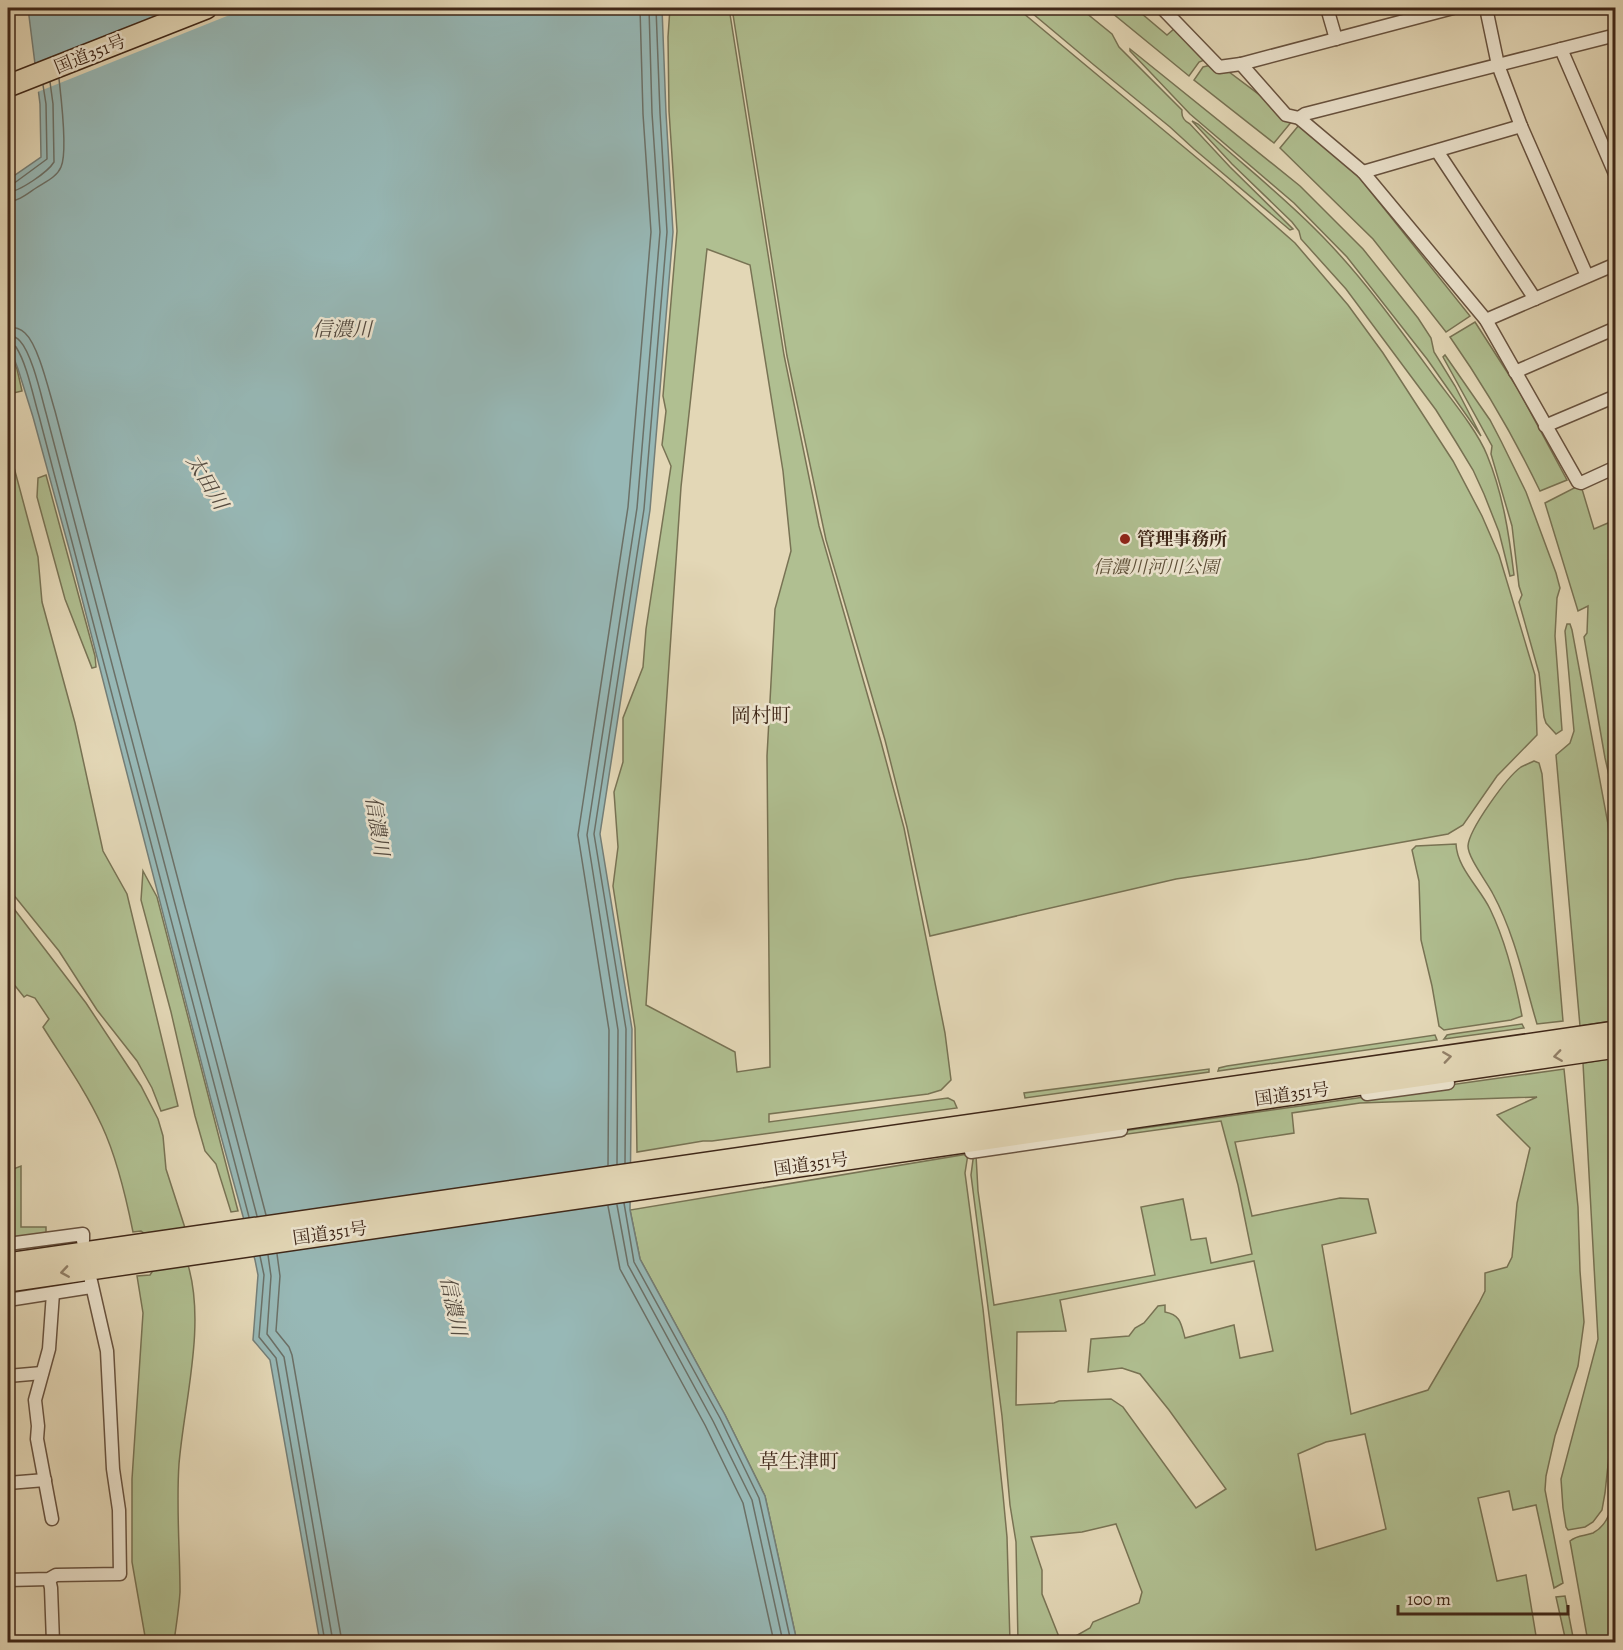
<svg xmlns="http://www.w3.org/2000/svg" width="1623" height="1650" font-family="Alegreya,'Noto Serif JP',serif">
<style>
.green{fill:#b0bf91;stroke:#787354;stroke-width:1.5;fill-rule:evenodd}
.water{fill:#97b8b6;stroke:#747e77;stroke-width:1.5}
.pier{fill:#e3d7b6}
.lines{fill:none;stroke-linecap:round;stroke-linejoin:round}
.shore{stroke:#6b7067;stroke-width:1.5}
.minor-casing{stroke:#685340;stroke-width:15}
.trunk-casing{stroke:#3f2718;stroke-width:24}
.minor{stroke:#ede5d0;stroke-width:12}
.trunk{stroke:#e3d7b6;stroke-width:21}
.oneway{stroke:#917f67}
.poi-dot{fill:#8f2418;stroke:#ede5d0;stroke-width:2}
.labels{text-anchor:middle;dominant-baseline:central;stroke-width:5;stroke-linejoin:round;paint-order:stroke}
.street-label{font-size:18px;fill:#3f2718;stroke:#ede5d0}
.poi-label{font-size:18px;font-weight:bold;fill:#3f2718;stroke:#ede5d0;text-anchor:start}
.park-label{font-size:18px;font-style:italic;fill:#5b4d36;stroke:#ede5d0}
.water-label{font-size:20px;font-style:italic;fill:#554b40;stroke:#ede5d0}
.neighbourhood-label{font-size:20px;fill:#3f2718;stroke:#ede5d0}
</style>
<rect width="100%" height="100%" fill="#e3d7b6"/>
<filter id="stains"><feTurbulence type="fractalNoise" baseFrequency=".00333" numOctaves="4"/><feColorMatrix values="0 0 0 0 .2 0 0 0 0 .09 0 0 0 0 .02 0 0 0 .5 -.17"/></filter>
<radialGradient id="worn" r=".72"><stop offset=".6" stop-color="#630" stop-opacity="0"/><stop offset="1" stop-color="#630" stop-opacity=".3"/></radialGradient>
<g class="green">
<path d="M670,8h59l55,347 35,171 62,216 23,86 41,205 6,47 -10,10 -13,4 -159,20v8l179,-24 6,3 3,7 -245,33h-9l-66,11 -2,-124 -22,-142 5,-39 -4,-55 9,-30v-44l20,-51 3,-38 25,-163 -9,-21 4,-34 -3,-15 14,-165 -8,-120 -1,-74zM707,249l43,16 33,206 8,80 -16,58 -8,147 3,311 -33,5 -2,-20 -89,-47 35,-518z"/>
<polygon points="732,8 1017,8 1221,178 1295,243 1348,305 1383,353 1453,461 1482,516 1499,555 1535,675 1537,735 1497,776 1463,825 1448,834 1308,859 1176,879 930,936 907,827 885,740 826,540 787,356"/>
<path d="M1026,8h54l32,26 7,13 63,63c-1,7 2,11 8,14l40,43 63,62 -3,1 -96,-81 -24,-22 -76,-62z"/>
<polygon points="1106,8 1135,8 1167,35 1175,28 1207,59 1199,62 1189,76"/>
<polygon points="1130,49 1300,186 1363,249 1418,318 1431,338 1434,352 1455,386 1481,436 1427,359 1347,257 1294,203 1190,114 1130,51"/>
<polygon points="1211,65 1219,71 1229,72 1293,120 1274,143 1194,80 1203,67"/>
<path d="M1192,121l6,3c41,38 86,72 125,113 41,42 76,91 111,139 16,22 43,54 53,79 16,39 22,79 27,120l-4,1 -11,-44 -15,-38 -11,-24 -17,-28 -20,-32 -90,-121 -45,-50 -2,-8 -7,-9 -60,-58z"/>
<polygon points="1299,125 1359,177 1470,316 1446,332 1373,239 1280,148"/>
<path d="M1475,322l43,67 49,91 -27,11c-26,-54 -55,-104 -90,-154z"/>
<polygon points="8,347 17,369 22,391 9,394"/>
<polygon points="1445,355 1490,420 1501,441 1526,492 1556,573 1560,588 1557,598 1555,636 1562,730 1556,734 1546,723 1544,717 1539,673 1519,602 1522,595 1519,586 1512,526 1491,454 1492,446 1443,357"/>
<polygon points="8,445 38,557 42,602 75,723 103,851 127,894 178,1106 161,1111 152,1088 137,1061 97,1010 59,951 8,888"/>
<polygon points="46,475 95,656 96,667 92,668 65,599 37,497 38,478"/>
<polygon points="1576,487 1582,489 1594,529 1615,520 1615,802 1605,758 1584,637 1587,633 1588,606 1578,611 1545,503"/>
<polygon points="1567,624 1570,624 1572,630 1608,824 1616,910 1616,996 1612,1021 1580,1026 1556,755 1570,743 1574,731 1565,631"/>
<path d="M1534,761l5,2 3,11 21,247 -26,3c-13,-44 -22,-89 -44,-130 -6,-12 -25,-36 -25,-48 1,-17 39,-69 53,-79 4,-2 9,-4 13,-6z"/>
<path d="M1456,844c1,24 24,44 34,65 16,33 25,70 32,107l-11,4 -67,10 -5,-4 -7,-40 -11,-46 -2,-59 -7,-31 4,-4z"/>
<polygon points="143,871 157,897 238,1211 231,1212 216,1164 205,1151 195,1116 171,1012 141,900"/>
<path d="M8,901l78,102 55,83 17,33 5,17 3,33 19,59 -40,6 -4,-3 -8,1c-7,-35 -16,-74 -31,-106 -16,-35 -39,-67 -59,-99l6,-8 -14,-21 -8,-3 -3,2 -16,-20z"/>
<polygon points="1522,1024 1524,1028 1444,1039 1447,1035 1452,1034"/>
<polygon points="1435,1035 1437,1040 1218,1071 1219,1068 1227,1066"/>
<polygon points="1615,1058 1616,1390 1605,1493 1602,1510 1593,1522 1585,1527 1568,1530 1566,1527 1563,1508 1561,1479 1598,1339 1583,1063"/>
<polygon points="1209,1069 1209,1072 1025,1098 1024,1093"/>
<path d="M1564,1069l14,138 2,64 4,51 -6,44 -23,70 -9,40 -1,14 18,93 -9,5 -18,-83 -23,5 -4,-19 -31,7 19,83 29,-6 11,67h-472l25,-14 3,-6 46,-19 3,-11 -26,-68 -34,8 -51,5 11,33v24l19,48h-43l-2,-100 -6,-37 -8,-89 -31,-241 3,-23zM1537,1097l-40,18 33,33 -13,55 -5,54 -5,10 -22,6v18l-6,12 -51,87 -77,24 -29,-169 54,-12 -8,-34 -28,-1 -88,18 -17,-74 59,-9 -2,-20 68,-10zM1221,1121l17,64 14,69 -41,9 -5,-25 -15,2 -8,-41 -42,8 14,68 -161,30 -16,-114 -2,-36zM1254,1261l19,90 -33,7 -6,-33 -49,13c-4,-14 -4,-23 -20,-26v-7l-7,1 -14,17 -9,5 -6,8 -38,3 -3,33 34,-4 18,6 29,36 57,79 -30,19 -73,-101 -12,-8 -52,2 -5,2 -38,2 1,-73 49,-1 -6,-31zM1365,1434l21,95 -70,21 -18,-96 28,-12z"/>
<polygon points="968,1154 965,1173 983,1309 1003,1495 1007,1537 1010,1642 797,1642 765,1496 725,1415 640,1259 630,1210"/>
<polygon points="21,1166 21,1227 46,1227 46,1233 8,1241 8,1171"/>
<path d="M188,1265c18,60 -4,138 -9,199 -3,43 1,86 1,128 -1,17 -4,34 -6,50h-28l-14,-80v-83l11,-166 -6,-37 13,-1 4,-6z"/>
<path d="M1615,1481v161h-27l-18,-101c7,-6 15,-5 23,-8 19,-10 20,-33 22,-52z"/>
<polygon points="1565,1596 1574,1642 1566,1642 1556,1597"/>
</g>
<polygon class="water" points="28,8 662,8 666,113 673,232 650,510 600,834 632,1029 630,1210 640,1259 725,1415 765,1496 797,1642 320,1642 270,1360 253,1340 258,1275 255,1260 211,1100 70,552 33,417 18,369 8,343 8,180 41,157 40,104"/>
<polygon class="pier" points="187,8 247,8 35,93 32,70"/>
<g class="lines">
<g class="shore">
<polyline points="8,185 13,184 47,159 46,104 43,85"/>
<path d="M8,192c11,0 40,-20 46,-30l-1,-58 -3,-22"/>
<path d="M8,202c11,-1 19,-8 28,-14 9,-6 21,-11 25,-21 7,-15 0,-70 -2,-88"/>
<path d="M8,327c6,0 12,1 17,6 14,13 24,59 30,78l211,804"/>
<path d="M8,336c5,0 9,1 12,5 12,13 21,54 26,72l211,803"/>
<path d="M8,343c4,1 5,0 8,4 11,17 17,49 23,69l210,801"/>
<polyline points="625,1163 626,1029 594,834 644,509 667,232 660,113 656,8"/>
<polyline points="617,1164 618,1030 587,835 637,508 660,232 652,113 649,8"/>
<polyline points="608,1165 609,1030 578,835 628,507 651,232 643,114 640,8"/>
<polyline points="624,1203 634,1262 720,1418 759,1498 791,1642"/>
<polyline points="617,1205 628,1265 713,1421 752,1500 783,1642"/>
<polyline points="608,1206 620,1269 705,1425 743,1503 774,1642"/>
<polyline points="277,1254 280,1276 276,1331 289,1347 292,1355 342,1642"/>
<polyline points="268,1255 271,1276 267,1334 284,1357 333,1642"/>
<polyline points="260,1256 264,1275 259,1337 276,1358 325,1642"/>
</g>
<g class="minor-casing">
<g id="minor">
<polyline points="1162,8 1219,67 1241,64 1453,8"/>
<polyline points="1327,8 1336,39"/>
<polyline points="1486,8 1498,65 1521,126 1587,276"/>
<polyline points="1561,49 1616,176"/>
<polyline points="1241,64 1286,115 1299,118 1363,172 1486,320 1578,482 1581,483 1616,467"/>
<polyline points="1299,118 1305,114 1616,35"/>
<polyline points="1437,151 1535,299"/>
<polyline points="1363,172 1521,126"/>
<polyline points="1486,320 1616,264"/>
<polyline points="1515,372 1616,328"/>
<polyline points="1545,426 1616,396"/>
<polyline points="1367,1094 1448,1083"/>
<polyline points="971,1152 1121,1130"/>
<polyline points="8,1244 83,1234 83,1241"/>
<polyline points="8,1300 91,1287"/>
<polyline points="8,1376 42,1373"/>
<polyline points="8,1483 45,1480"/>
<polyline points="52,1519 37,1439 38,1426 35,1400 49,1349 53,1293"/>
<polyline points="49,1579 51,1588 53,1642"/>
<polyline points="8,1580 49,1579 56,1575 120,1574 119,1510 113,1469 107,1351 91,1281"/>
</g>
</g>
<g class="trunk-casing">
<g id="trunk">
<polyline points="8,86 206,8"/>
<polyline points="8,1264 1616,1032"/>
<polyline points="8,1281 1616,1047"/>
</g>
</g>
<use href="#minor" class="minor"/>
<use href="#trunk" class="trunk"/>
</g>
<defs><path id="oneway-chevron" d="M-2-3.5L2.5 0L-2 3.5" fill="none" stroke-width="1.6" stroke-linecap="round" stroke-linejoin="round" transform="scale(1.5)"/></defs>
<g class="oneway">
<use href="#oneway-chevron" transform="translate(1558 1056) rotate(172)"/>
<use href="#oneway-chevron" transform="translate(1447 1057) rotate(-8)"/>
<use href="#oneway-chevron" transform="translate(65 1272) rotate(171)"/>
</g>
<circle class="poi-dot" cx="1125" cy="539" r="6"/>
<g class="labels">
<g class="street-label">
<text transform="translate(90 54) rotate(-22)">国道351号</text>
<text transform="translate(1292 1094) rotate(-8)">国道351号</text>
<text transform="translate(811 1164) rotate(-8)">国道351号</text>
<text transform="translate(330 1233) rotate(-8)">国道351号</text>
</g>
<g class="poi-label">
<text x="1137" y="539">管理事務所</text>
</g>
<g class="park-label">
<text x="1156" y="567">信濃川河川公園</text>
</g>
<g class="water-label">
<text x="342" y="329">信濃川</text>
<text transform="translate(207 482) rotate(59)">太田川</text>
<text transform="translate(377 826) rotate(81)">信濃川</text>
<text transform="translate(453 1306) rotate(78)">信濃川</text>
</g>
<g class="neighbourhood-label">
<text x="761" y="715">岡村町</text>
<text x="799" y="1461">草生津町</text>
</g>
</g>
<rect width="1623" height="1650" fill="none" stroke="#e3d7b6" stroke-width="30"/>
<rect x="9" y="9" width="1605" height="1632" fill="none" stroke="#3f2718" stroke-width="3"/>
<rect x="15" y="15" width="1593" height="1620" fill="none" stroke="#3f2718" stroke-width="1.5"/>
<path d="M1398 1605v9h170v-9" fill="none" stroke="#3f2718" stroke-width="3"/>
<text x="1407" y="1605" font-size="18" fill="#3f2718" stroke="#ede5d0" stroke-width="4.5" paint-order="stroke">100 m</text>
<rect width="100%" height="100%" filter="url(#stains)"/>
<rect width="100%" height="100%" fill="url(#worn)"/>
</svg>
